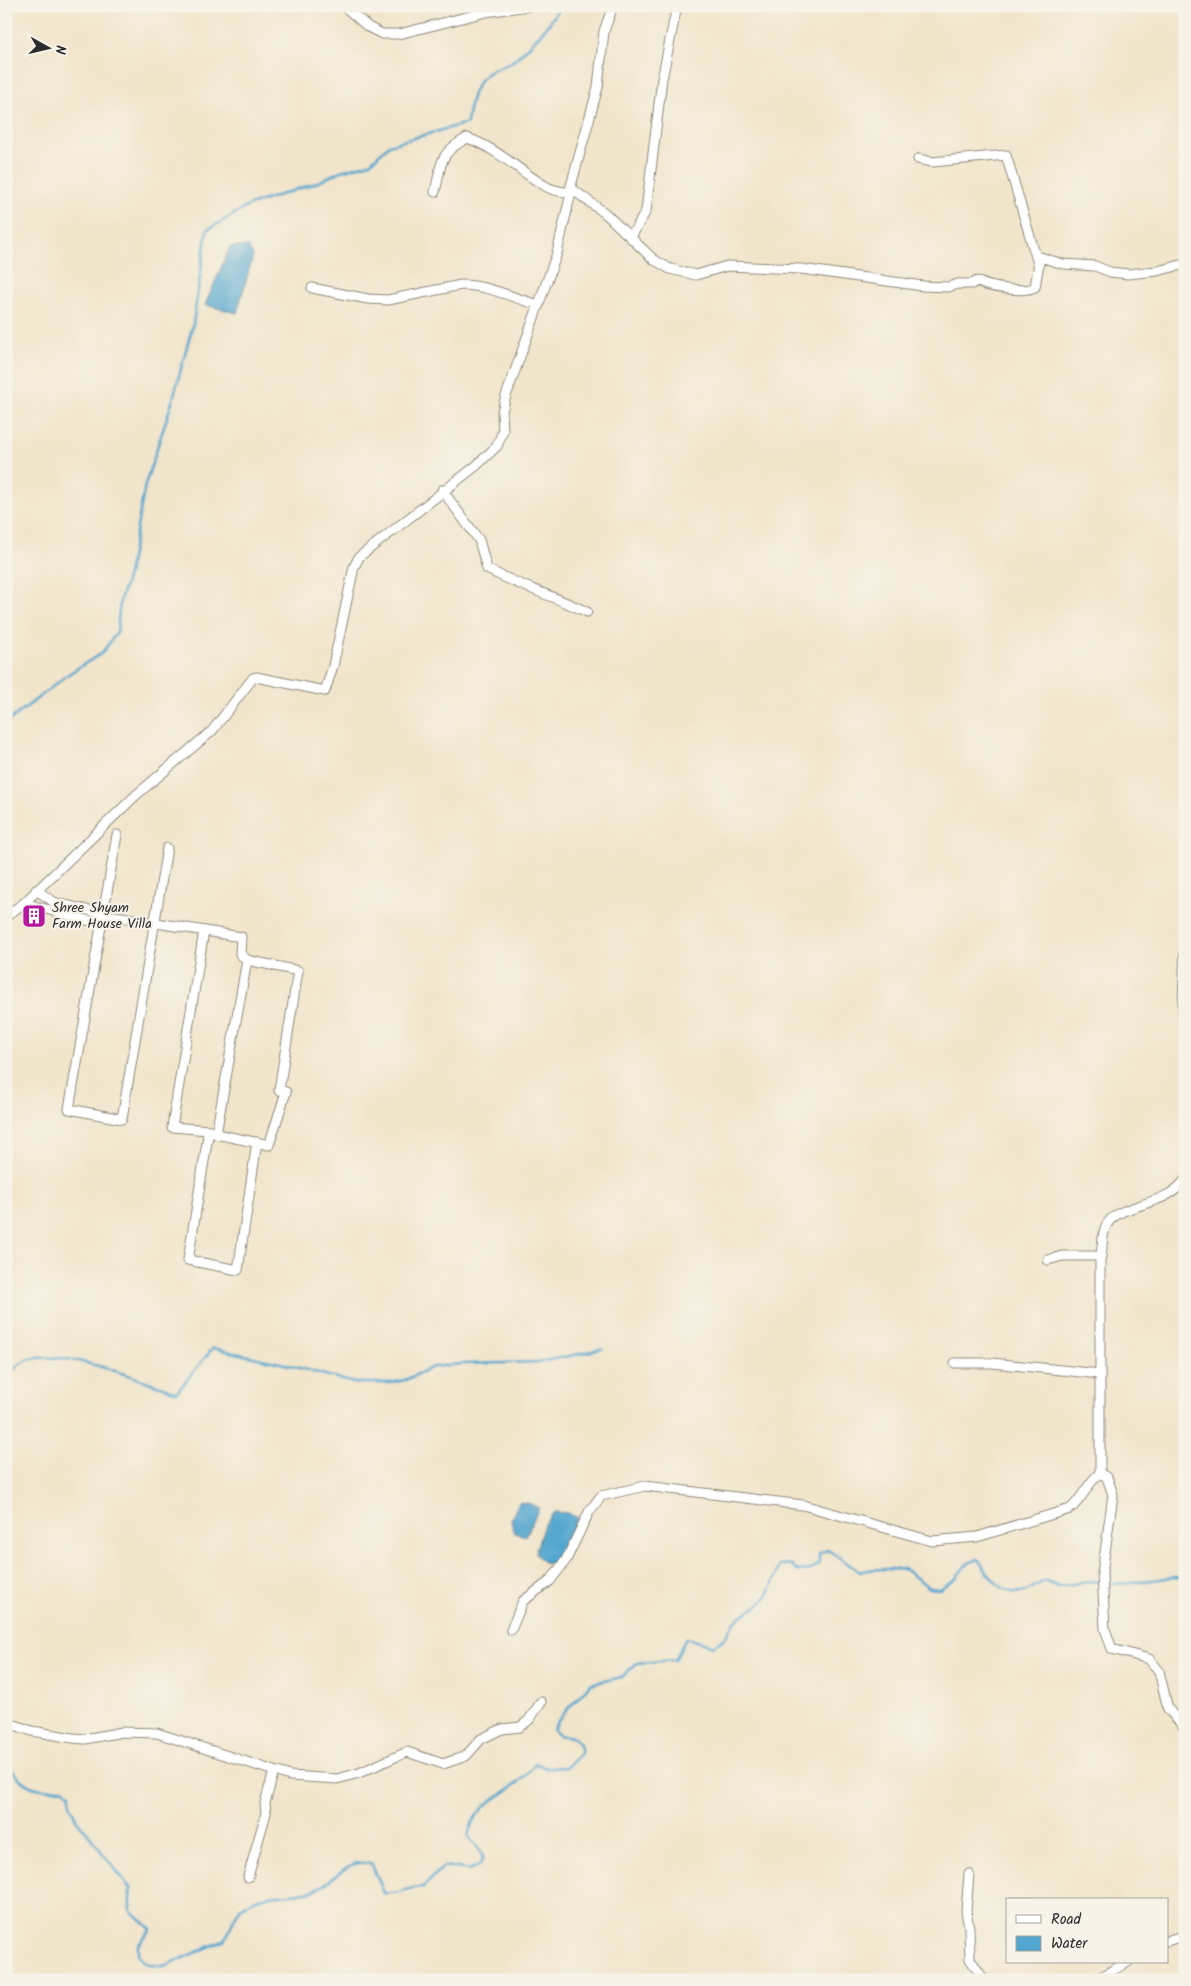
<svg xmlns="http://www.w3.org/2000/svg" width="1191" height="1986" font-family="Kalam,sans-serif">
<style>
.water{fill:#53a6cf;stroke:#3f687d}
.lines{fill:none;stroke-linecap:round;stroke-linejoin:round}
.stream{stroke:#53a6cf;stroke-width:2.5}
.minor-casing{stroke:#8e887b;stroke-width:11}
.minor{stroke:#fff;stroke-width:9}
.labels{text-anchor:middle;dominant-baseline:central;stroke-width:4;stroke-linejoin:round;paint-order:stroke}
.poi-label{font-size:14px;fill:#2b2b2b;stroke:#f7f3e8;text-anchor:start}
</style>
<rect width="100%" height="100%" fill="#f7f3e8"/>
<filter id="ink" filterUnits="userSpaceOnUse"><feTurbulence type="fractalNoise" baseFrequency=".02" numOctaves="2"/><feDisplacementMap in="SourceGraphic" scale="10" xChannelSelector="R" yChannelSelector="G"/><feConvolveMatrix kernelMatrix="1 2 1 2 8 2 1 2 1" color-interpolation-filters="sRGB"/></filter>
<filter id="wash" filterUnits="userSpaceOnUse"><feTurbulence type="fractalNoise" baseFrequency=".0096" numOctaves="4" result="noise"/><feDisplacementMap in="SourceGraphic" scale="20" xChannelSelector="R" yChannelSelector="G"/><feGaussianBlur stdDeviation="1.12" result="paint"/><feColorMatrix in="noise" values="0 0 0 0 0 0 0 0 0 0 0 0 0 0 0 0 0 1.4 0 .05"/><feComposite in="paint" operator="in"/></filter>
<g filter="url(#wash)">
<rect width="100%" height="100%" fill="#f1e5cb"/>
<g class="water">
<polygon points="248,246 253,256 237,313 205,305 230,247"/>
<polygon points="519,1502 528,1503 539,1508 526,1536 514,1533 511,1519"/>
<polygon points="554,1512 568,1513 578,1518 556,1564 544,1563 535,1553 544,1524"/>
</g>
<g class="lines">
<g class="stream">
<path d="M6,723l64,-50 32,-20 15,-21 3,-31 8,-26 17,-90 28,-86 20,-75 14,-94 43,-25 66,-22 25,-12 29,-8 19,-18 78,-22c3,-20 5,-41 25,-53 7,-4 16,-4 21,-9 19,-16 35,-34 48,-55"/>
<path d="M6,1375c6,-4 13,-11 19,-14 36,-14 116,19 152,31l36,-44 76,17 65,18h37l14,-3 28,-13 28,-3 80,-2 61,-13"/>
<path d="M6,1766c6,3 10,9 15,14 11,10 28,11 42,8l7,6v11l6,14 54,69v21l3,4 18,16 -13,16v10c7,10 14,11 26,11l61,-26c5,-9 10,-28 18,-34 22,-16 47,-8 71,-16 21,-8 34,-35 58,-25l12,28c15,2 23,-6 39,-6l21,-21 25,4 11,-5 3,-8 -5,-9 -10,-11c8,-43 48,-40 67,-74l11,5 21,-1 14,-14c1,-14 -10,-18 -22,-17l-6,-6c8,-18 25,-30 37,-46l32,-7 15,-14 38,-3 11,-22 27,8c19,-11 12,-13 23,-25 7,-8 17,-11 25,-18 10,-10 14,-26 19,-38l10,-1 8,7 13,-1 8,-6v-10l9,-4 32,22c14,-5 29,-2 44,-3l26,19 9,1 16,-10 12,-15 11,-5c11,16 23,37 45,33 6,-1 15,-8 21,-11l14,6 29,-6 36,3 51,-7 11,1"/>
</g>
</g>
</g>
<g filter="url(#ink)">
<g class="lines">
<g class="minor-casing">
<g id="minor">
<polyline points="344,6 368,27 382,34 399,34 486,12 528,6"/>
<polyline points="918,159 932,162 1006,155 1038,264"/>
<path d="M572,189l34,25 47,45 17,10 26,6 31,-9 74,3 122,17 25,1 10,-3h14l5,-3c11,7 48,12 58,6l5,-30 23,7 32,2 15,6 18,2 29,-3 28,-7"/>
<path d="M435,192c7,-29 3,-38 32,-54 30,10 52,33 80,49 7,4 14,4 22,6"/>
<polyline points="631,237 646,211 662,79 677,6"/>
<path d="M312,288l56,11 20,1 73,-15c27,0 52,13 78,20"/>
<path d="M442,490l37,50 8,29c32,17 67,27 100,43"/>
<polyline points="117,835 69,1109 122,1119 167,848"/>
<polyline points="36,890 54,902 103,914 241,937 240,954 247,960 216,1134"/>
<polyline points="24,903 101,924"/>
<polyline points="6,916 24,903 135,796 212,731 253,678 256,677 325,691 333,666 354,567 359,557 476,466 497,446 503,431 502,412 505,399 557,253 570,197 569,193 598,87 604,31 613,6"/>
<polyline points="204,931 172,1127 209,1130 216,1134 269,1145 286,1092 279,1090 298,971 247,960"/>
<polyline points="1185,943 1183,1005 1185,1037"/>
<polyline points="209,1130 188,1260 238,1270 257,1142"/>
<polyline points="1048,1260 1062,1256 1101,1256"/>
<polyline points="955,1363 992,1363 1100,1374"/>
<path d="M1100,1473v-212c3,-11 1,-24 6,-35 12,-24 59,-18 79,-46"/>
<polyline points="1100,1473 1107,1477 1113,1495 1102,1573 1105,1629 1112,1649 1149,1659 1159,1671 1168,1709 1185,1728"/>
<path d="M511,1630l12,-29 27,-20 16,-21 23,-48 12,-16 44,-10 158,19 129,36 45,-4 93,-28c13,-10 17,-26 30,-36"/>
<polyline points="6,1722 32,1731 73,1738 85,1739 122,1732 157,1733 290,1776 337,1779 359,1773 407,1752 443,1764 466,1756 481,1739 502,1729 520,1727 529,1720 541,1702"/>
<polyline points="969,1874 966,1911 969,1928 970,1959 984,1980"/>
<polyline points="248,1877 266,1813 265,1803 274,1771"/>
<polyline points="1167,1941 1185,1935"/>
<polyline points="1095,1980 1128,1962"/>
</g>
</g>
<use href="#minor" class="minor"/>
</g>
</g>
<defs>
<g id="building-square" transform="scale(1.25)"><rect x="-9" y="-9" width="18" height="18" rx="4" fill="#b5179e" stroke="#f7f3e8"/><path d="M-4-6H4V6H1V3H-1V6H-4ZM-2.5-4.3h1.7v1.8h-1.7ZM.8-4.3h1.7v1.8H.8ZM-2.5-1h1.7V.8h-1.7ZM.8-1h1.7V.8H.8Z" fill="#fff"/></g>
</defs>
<g fill-rule="evenodd">
<use href="#building-square" x="34" y="916"/>
</g>
<g class="labels">
<g class="poi-label">
<text x="52" y="908">Shree Shyam<tspan x="52" dy="16">Farm House Villa</tspan></text>
</g>
</g>
<rect width="1191" height="1986" fill="none" stroke="#f7f3e8" stroke-width="25"/>
<rect x="1006" y="1898" width="162" height="65" fill="#f7f3e8" stroke="#a5a39c"/>
<rect x="1016" y="1915" width="25" height="8" fill="#ffffff" stroke="#a5a39c"/>
<text x="1051" y="1924" font-size="15" fill="#2b2b2b">Road</text>
<rect x="1016" y="1936" width="25" height="15" fill="#53a6cf" stroke="#a5a39c"/>
<text x="1051" y="1948" font-size="15" fill="#2b2b2b">Water</text>
<g transform="translate(48 48) rotate(98)" stroke="#f7f3e8" stroke-width="4" paint-order="stroke">
<path d="M0-4L9 19L0 12L-9 19Z" fill="#2b2b2b"/>
<text y="-8" font-size="14" font-weight="bold" text-anchor="middle" fill="#2b2b2b">N</text>
</g>
</svg>
